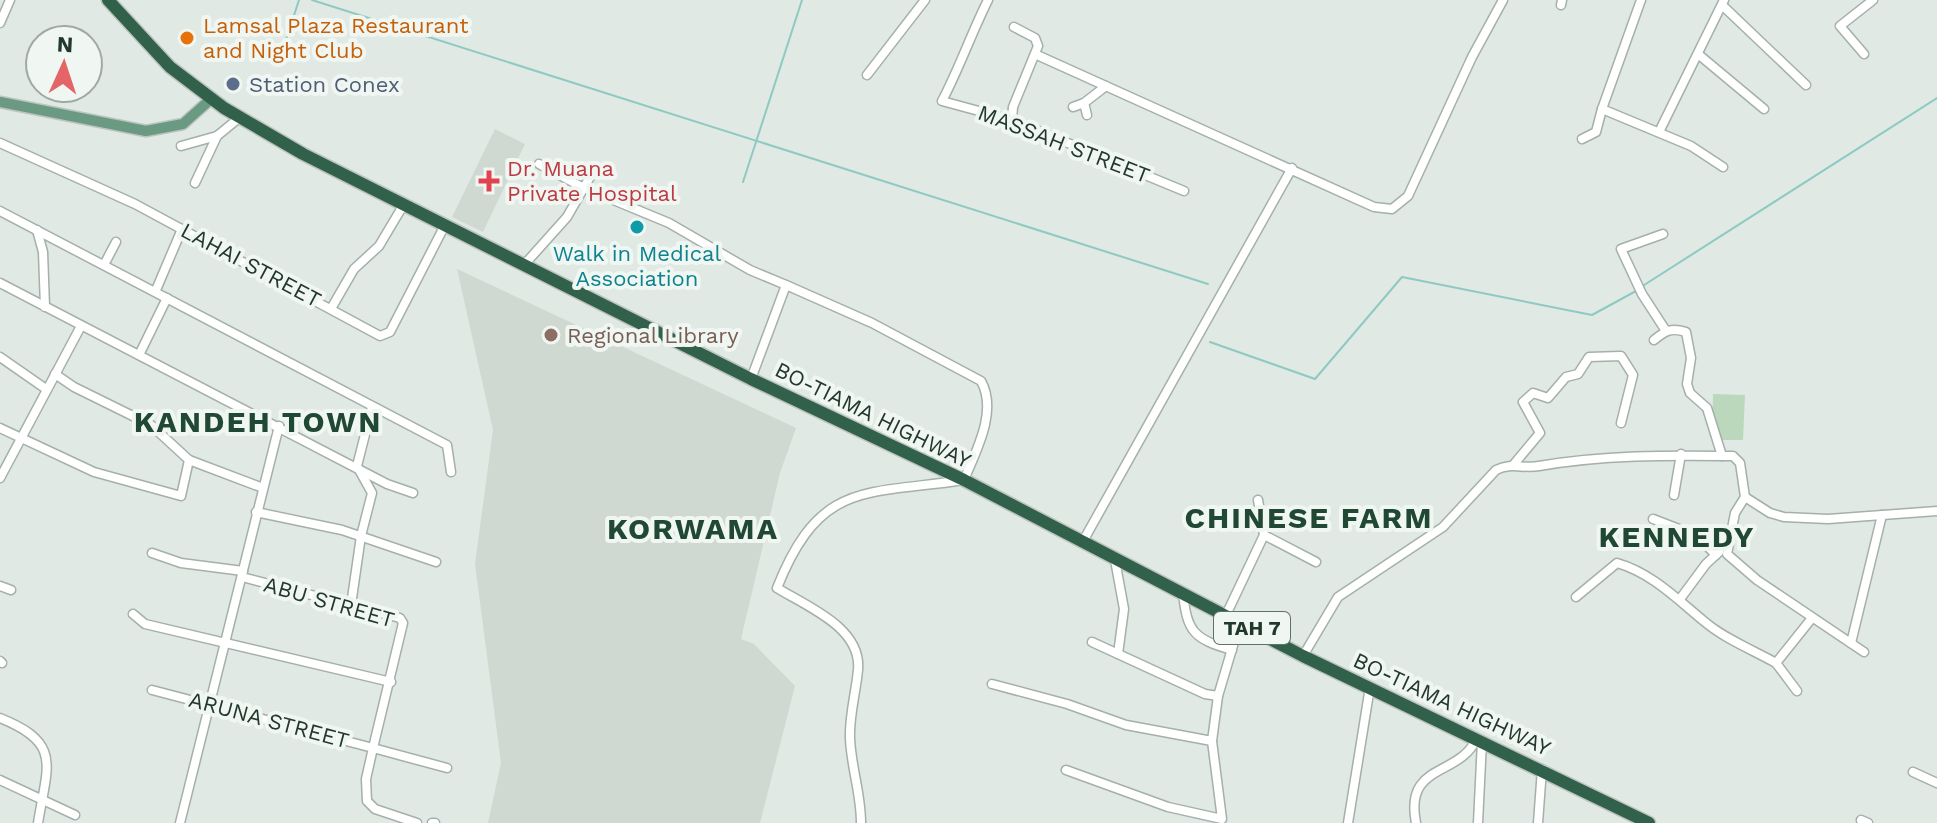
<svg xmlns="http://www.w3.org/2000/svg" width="1937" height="823" font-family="'Work Sans',sans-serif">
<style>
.built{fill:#cfd9d2}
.green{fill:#bbd8bc}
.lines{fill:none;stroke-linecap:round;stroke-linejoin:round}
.stream{stroke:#8ec9c2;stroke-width:2}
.minor-casing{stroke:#a4b0a9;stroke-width:11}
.major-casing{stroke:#bdc3c0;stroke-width:13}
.highway-casing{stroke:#bdc3c0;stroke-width:15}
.minor{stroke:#fff;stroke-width:8}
.major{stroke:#6a9a81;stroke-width:10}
.highway{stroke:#32614b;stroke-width:12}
.food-dot{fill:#e8710a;stroke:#f0f6f2;stroke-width:3}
.service-dot{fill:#5c6f8a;stroke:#f0f6f2;stroke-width:3}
.health-dot{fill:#e0444e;stroke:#f0f6f2;stroke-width:3}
.culture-dot{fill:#0f9aa8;stroke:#f0f6f2;stroke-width:3}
.education-dot{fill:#8d6e63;stroke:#f0f6f2;stroke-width:3}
.labels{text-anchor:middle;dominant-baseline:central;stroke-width:8;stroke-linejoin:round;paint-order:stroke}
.shield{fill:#f0f6f2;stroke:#607168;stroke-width:2}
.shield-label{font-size:20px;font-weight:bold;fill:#23382d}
.food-label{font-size:22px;fill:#c56008;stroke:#f0f6f2;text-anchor:start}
.service-label{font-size:22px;fill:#4e5e75;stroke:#f0f6f2;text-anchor:start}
.street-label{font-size:22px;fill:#23382d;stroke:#f0f6f2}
.health-label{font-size:22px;fill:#be3a42;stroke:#f0f6f2;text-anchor:start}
.culture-label{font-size:22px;fill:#0d838f;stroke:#f0f6f2}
.education-label{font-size:22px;fill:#785e54;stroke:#f0f6f2;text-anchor:start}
.district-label{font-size:30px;font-weight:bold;letter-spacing:2px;fill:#214834;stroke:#f0f6f2}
</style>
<rect width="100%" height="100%" fill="#e0e9e3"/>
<g class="built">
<polygon points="495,129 525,144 483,232 452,217"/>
<polygon points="457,269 796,428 780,473 741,639 754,644 795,686 760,823 488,823 501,763 475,564 493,430"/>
</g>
<polygon class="green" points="1713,394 1745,395 1743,440 1712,440"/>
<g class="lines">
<g class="stream">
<polyline points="312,0 1208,284"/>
<polyline points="283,49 299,0"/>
<polyline points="743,182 802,0"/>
<polyline points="1641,287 1937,98"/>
<polyline points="1210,342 1315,379 1402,277 1592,315 1636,291"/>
</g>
<g class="minor-casing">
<g id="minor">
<path d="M988,0c-17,34 -29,69 -46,101l70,19 172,71"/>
<polyline points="1641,0 1602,109 1691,146 1723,167"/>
<polyline points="1561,5 1562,0"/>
<polyline points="1722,5 1806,85"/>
<polyline points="0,23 10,0"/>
<polyline points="1698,54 1764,109"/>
<polyline points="1864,54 1840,26 1873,0"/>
<polyline points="1037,55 1374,207 1392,209 1408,196 1472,57 1503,0"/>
<polyline points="867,75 925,0"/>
<polyline points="1084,103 1087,115"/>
<polyline points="1073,107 1084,103 1106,86"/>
<polyline points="1012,120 1013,107 1038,46 1035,38 1014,27"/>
<polyline points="1659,132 1724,0"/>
<polyline points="1582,139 1596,132 1602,109"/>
<polyline points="0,143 135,204 380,336 390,332 445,225"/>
<polyline points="181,146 217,136 239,118"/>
<polyline points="539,164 582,187 669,223 750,270 786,285 751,379"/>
<polyline points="195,183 217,136"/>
<polyline points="0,211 447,445 451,472"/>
<polyline points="37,230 43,252 45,307"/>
<polyline points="1663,234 1621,249 1642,294 1666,331"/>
<polyline points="105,263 116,242"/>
<polyline points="524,265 567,217 594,170"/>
<polyline points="0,283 387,484 413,493"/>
<path d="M786,285l86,38 109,58c17,30 -5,70 -17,99 -99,15 -144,0 -187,108 31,19 85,40 81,82 -2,22 -9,46 -8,68 1,29 11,55 11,85"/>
<polyline points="156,290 182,229"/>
<polyline points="332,307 354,269 379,246 404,204"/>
<path d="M1654,340c11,-9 17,-13 32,-8l5,26 -4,26 3,9 17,15 15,48"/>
<polyline points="139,355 167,298"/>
<polyline points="0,357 46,389"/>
<polyline points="55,374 74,387 151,425 189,460 263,488"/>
<polyline points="0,428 94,472 181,496 189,460"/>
<polyline points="1514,464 1540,433 1523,402 1533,393 1548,398 1566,377 1578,374 1589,357 1621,356 1633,375 1621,423"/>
<polyline points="0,478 81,326"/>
<polyline points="1674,495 1681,454"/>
<polyline points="1745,497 1735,513 1727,554 1757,580 1864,652"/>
<polyline points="1258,500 1264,535"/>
<polyline points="256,512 342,530 436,562"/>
<polyline points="1653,519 1697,536 1716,555"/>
<polyline points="1082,543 1292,168"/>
<polyline points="152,553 181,563 243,571"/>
<polyline points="1115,560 1124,609 1118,654"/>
<polyline points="242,577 400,618 403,623 373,748 447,768"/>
<polyline points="0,586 11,590"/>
<path d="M1183,593c4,39 11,46 49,57"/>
<path d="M1576,597l41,-34c35,10 61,37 88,59 20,17 48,28 71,41l36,-45"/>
<polyline points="1680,599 1706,564 1719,552"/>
<polyline points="351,605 361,536 372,493 357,466 372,407"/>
<polyline points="133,614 145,624 391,682"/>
<polyline points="1226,615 1264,535 1316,562"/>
<polyline points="1092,642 1205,694 1218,696"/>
<polyline points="1851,643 1882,515"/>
<path d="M1303,656l35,-59 105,-70 53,-57c15,-8 27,-1 43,-4 63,-11 129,-11 194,-10l7,7 5,34 25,16 14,4 44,2 109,-8"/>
<polyline points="0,661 2,663"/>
<polyline points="1776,663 1797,691"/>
<polyline points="992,684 1067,704 1126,725 1212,741"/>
<polyline points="152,690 373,748 366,779 367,801 375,809 417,823"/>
<path d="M0,718c63,25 47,48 38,105"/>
<polyline points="1066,770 1168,807 1222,819 1212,741 1218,696 1240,622"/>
<polyline points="1913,772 1937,783"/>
<polyline points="0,780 75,815"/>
<polyline points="1861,820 1868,823"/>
<polyline points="180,823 279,426"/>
<polyline points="432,823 435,823"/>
<polyline points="1348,823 1370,687"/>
<path d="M1416,823c-12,-61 43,-45 61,-85"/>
<polyline points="1478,823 1482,741"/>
<polyline points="1538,823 1542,769"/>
</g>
</g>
<g class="major-casing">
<polyline id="major" points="0,102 146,131 183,124 212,98"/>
</g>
<g class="highway-casing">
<polyline id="highway" points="108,0 170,67 224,108 303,154 751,379 964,480 1303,656 1649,823"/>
</g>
<use href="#minor" class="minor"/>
<use href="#major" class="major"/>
<use href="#highway" class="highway"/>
</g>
<circle class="food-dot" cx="187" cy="38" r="8"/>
<circle class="service-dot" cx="233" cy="84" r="8"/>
<path class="health-dot" d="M485 169h8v8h8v8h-8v8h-8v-8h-8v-8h8z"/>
<circle class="culture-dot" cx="637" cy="227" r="8"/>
<circle class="education-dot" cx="551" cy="335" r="8"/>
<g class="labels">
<rect class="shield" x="1214" y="612" width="76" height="32" rx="6"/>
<g class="shield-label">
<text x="1252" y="628">TAH 7</text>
</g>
<g class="food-label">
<text x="203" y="25">Lamsal Plaza Restaurant<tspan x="203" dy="25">and Night Club</tspan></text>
</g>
<g class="service-label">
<text x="249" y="84">Station Conex</text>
</g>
<g class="street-label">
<text transform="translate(1064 144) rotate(21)">MASSAH STREET</text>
<text transform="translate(251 265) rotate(28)">LAHAI STREET</text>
<text transform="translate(873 415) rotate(26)">BO-TIAMA HIGHWAY</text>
<text transform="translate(329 602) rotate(16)">ABU STREET</text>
<text transform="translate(1452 704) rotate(25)">BO-TIAMA HIGHWAY</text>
<text transform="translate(269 720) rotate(15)">ARUNA STREET</text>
</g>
<g class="health-label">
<text x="507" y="168">Dr. Muana<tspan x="507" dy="25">Private Hospital</tspan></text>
</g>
<g class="culture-label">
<text x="637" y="253">Walk in Medical<tspan x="637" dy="25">Association</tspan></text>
</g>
<g class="education-label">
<text x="567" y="335">Regional Library</text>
</g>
<g class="district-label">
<text x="258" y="421">KANDEH TOWN</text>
<text x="1309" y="517">CHINESE FARM</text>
<text x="693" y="528">KORWAMA</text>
<text x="1677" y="536">KENNEDY</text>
</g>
</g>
<g transform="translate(64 64) rotate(3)"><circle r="38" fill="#f0f6f2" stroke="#9eaaa3" stroke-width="2"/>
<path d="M0-6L14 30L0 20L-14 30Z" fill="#e36568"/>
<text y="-12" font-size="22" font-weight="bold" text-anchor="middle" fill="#23382d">N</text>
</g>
</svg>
